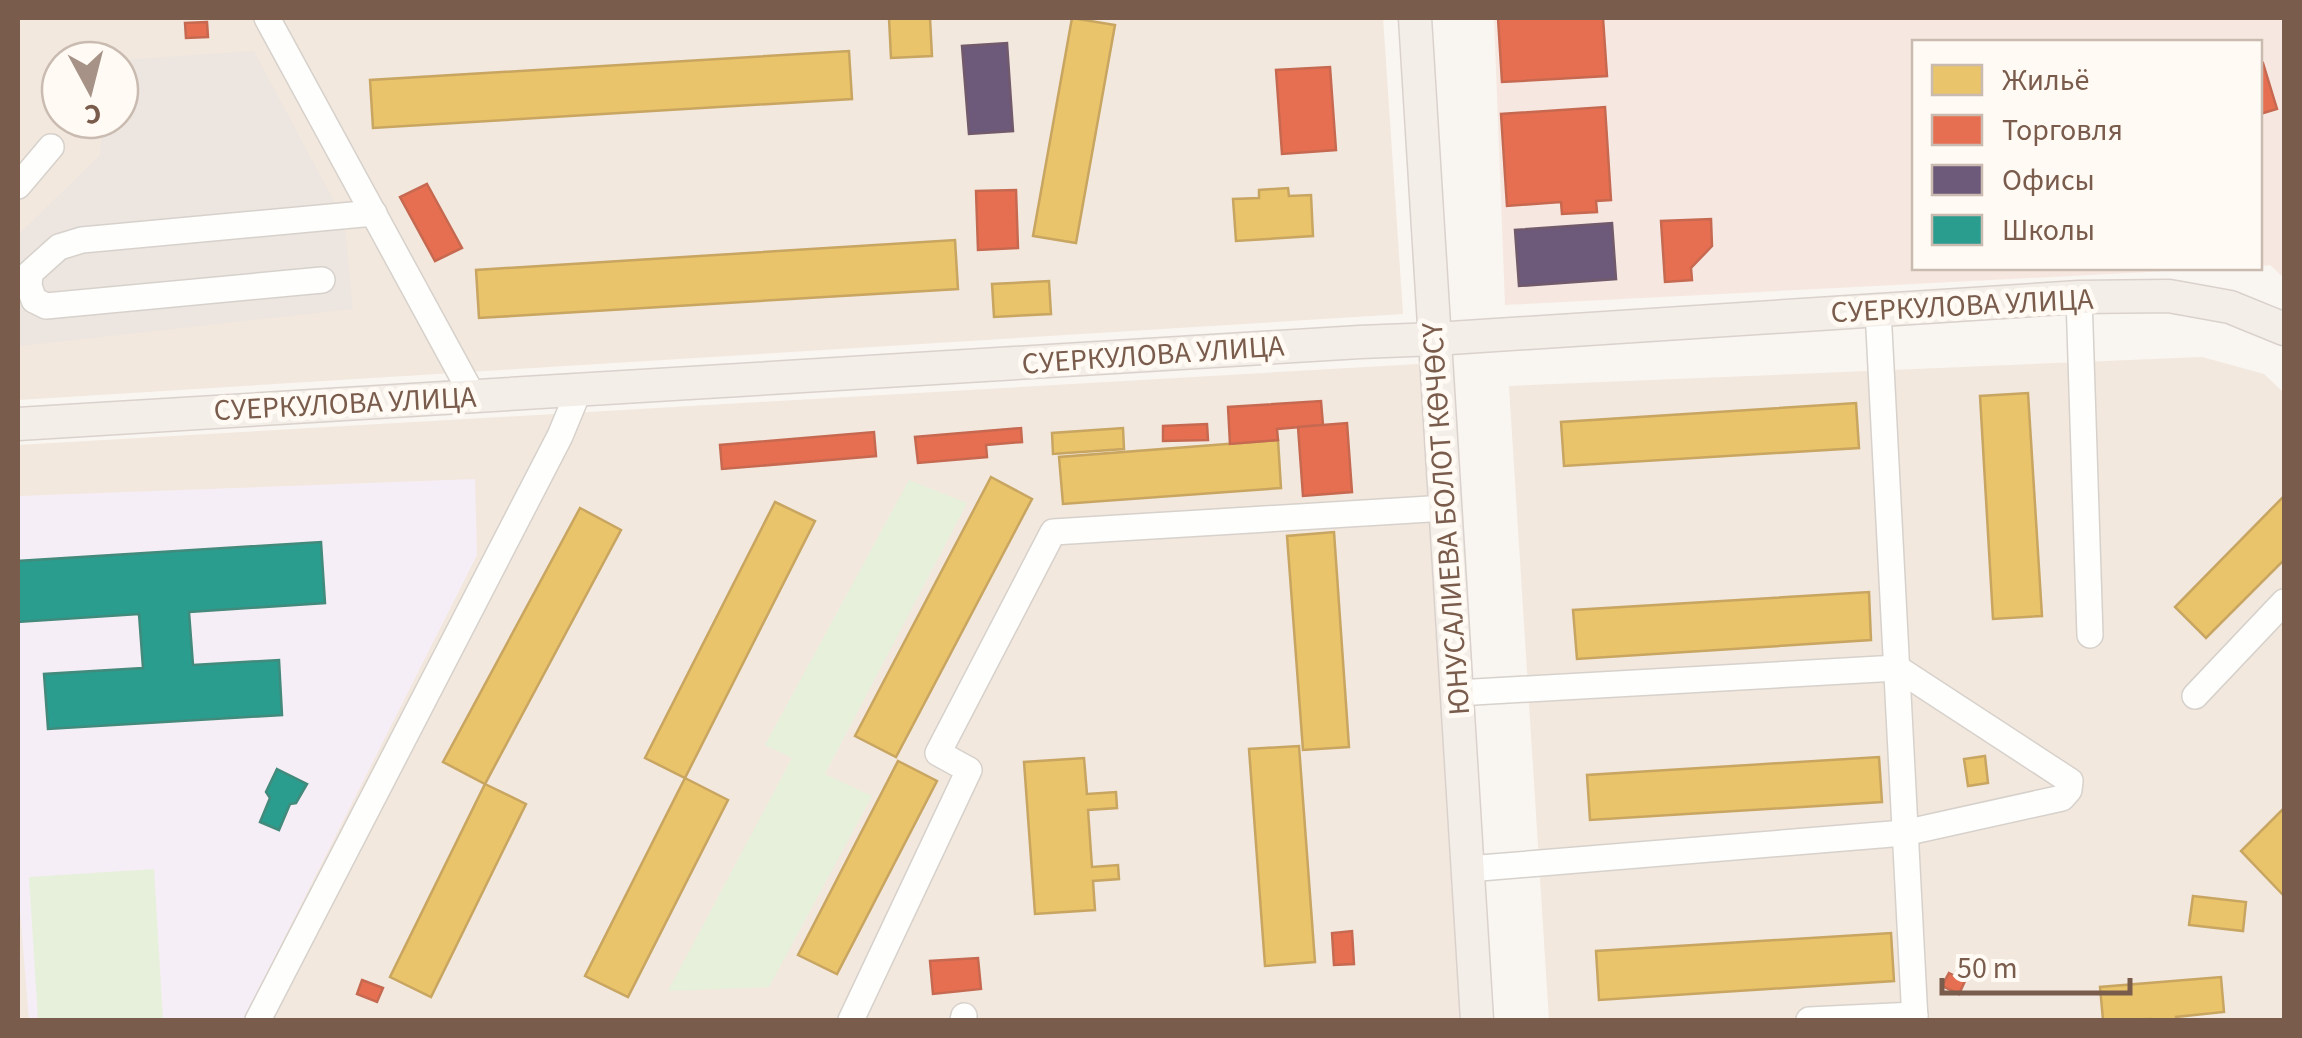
<svg xmlns="http://www.w3.org/2000/svg" width="2302" height="1038" font-family="'Source Sans 3',sans-serif">
<style>
.residential{fill:#f2e8de;fill-rule:evenodd}
.commercial{fill:#f6e8e1}
.industrial{fill:#ede5e0}
.education{fill:#f6eef6}
.green{fill:#e7f0db}
.homes{fill:#e9c46a;stroke:#c8a561;stroke-width:2.5}
.shops{fill:#e76f51;stroke:#c66950;stroke-width:2.5}
.offices{fill:#6d597a;stroke:#715a6c;stroke-width:2.5}
.schools{fill:#2a9d8f;stroke:#428a7b;stroke-width:2.5}
.lines{fill:none;stroke-linecap:round;stroke-linejoin:round}
.minor-casing{stroke:#d7d1cb;stroke-width:28}
.major-casing{stroke:#dad1cc;stroke-width:35}
.minor{stroke:#fefefd;stroke-width:25}
.major{stroke:#f3eee8;stroke-width:32}
.labels{text-anchor:middle;dominant-baseline:central;stroke-width:10;stroke-linejoin:round;paint-order:stroke}
.street-label{font-size:30px;fill:#7a5c4d;stroke:#fffaf3}
</style>
<rect width="100%" height="100%" fill="#f9f5f0"/>
<g class="residential">
<path d="M18,18h1365l20,296 -1385,86zM60,60h60v60h-60z"/>
<polygon points="2202,357 2264,374 2284,393 2284,1020 1549,1020 1509,386"/>
<polygon points="1419,364 1460,1020 18,1020 18,445"/>
</g>
<polygon class="commercial" points="1494,18 2284,18 2284,278 2270,265 2260,266 2260,42 1914,42 1914,268 2226,268 1505,305"/>
<polygon class="industrial" points="254,51 344,220 353,309 20,346 18,342 18,235 100,155 103,120 120,120 120,60"/>
<polygon class="education" points="475,479 477,555 243,1020 29,1020 18,887 18,496"/>
<g class="green">
<polygon points="909,480 967,503 825,774 872,796 769,987 668,991 792,758 765,745"/>
<polygon points="154,869 163,1020 38,1020 29,877"/>
</g>
<g class="homes">
<polygon points="889,18 930,18 932,56 891,58"/>
<polygon points="1072,18 1115,25 1076,243 1033,236"/>
<polygon points="849,51 852,99 373,128 370,80"/>
<polygon points="1288,188 1289,196 1311,195 1313,236 1236,241 1233,199 1259,198 1259,190"/>
<polygon points="955,240 958,289 479,318 476,270"/>
<polygon points="1049,281 1051,314 994,317 992,284"/>
<polygon points="2028,393 2042,616 1993,619 1980,396"/>
<polygon points="1856,403 1859,448 1564,466 1561,422"/>
<polygon points="1123,428 1124,449 1053,454 1052,433"/>
<polygon points="1278,440 1281,488 1063,504 1059,457"/>
<polygon points="991,477 1032,499 896,757 855,736"/>
<polygon points="2284,496 2284,560 2206,638 2175,607"/>
<polygon points="775,502 815,521 685,778 645,758"/>
<polygon points="580,508 621,530 485,784 443,762"/>
<polygon points="1334,532 1349,747 1303,750 1287,536"/>
<polygon points="1869,592 1871,640 1577,659 1573,610"/>
<polygon points="1299,746 1315,962 1265,966 1249,749"/>
<polygon points="1985,756 1988,783 1968,786 1964,759"/>
<polygon points="1879,757 1882,802 1590,820 1587,775"/>
<polygon points="1084,758 1087,794 1116,792 1117,808 1088,810 1092,867 1118,865 1119,879 1093,881 1095,910 1035,914 1024,762"/>
<polygon points="898,761 937,781 837,974 798,955"/>
<polygon points="685,778 728,800 628,997 585,976"/>
<polygon points="485,784 526,804 431,997 390,977"/>
<polygon points="2284,808 2284,896 2241,851"/>
<polygon points="2193,896 2246,902 2243,931 2189,925"/>
<polygon points="1891,933 1894,981 1599,1000 1596,951"/>
<polygon points="2221,977 2224,1012 2176,1017 2176,1020 2151,1020 2151,1019 2103,1020 2100,987"/>
</g>
<g class="shops">
<polygon points="1498,18 1603,18 1607,76 1502,82"/>
<polygon points="207,22 208,37 186,38 185,23"/>
<polygon points="2263,63 2277,109 2260,114 2260,64"/>
<polygon points="1330,67 1336,150 1282,154 1276,70"/>
<polygon points="1605,107 1611,200 1596,201 1597,212 1562,214 1561,202 1507,206 1501,114"/>
<polygon points="427,184 462,248 435,261 400,197"/>
<polygon points="1016,190 1018,248 978,250 976,191"/>
<polygon points="1711,219 1712,246 1691,268 1692,280 1665,282 1661,221"/>
<polygon points="1321,401 1323,425 1277,429 1278,440 1230,444 1228,407"/>
<polygon points="1347,423 1352,492 1303,496 1298,427"/>
<polygon points="1207,424 1208,440 1163,441 1163,426"/>
<polygon points="1021,428 1022,442 986,445 987,457 918,463 915,437"/>
<polygon points="874,432 876,456 722,469 720,445"/>
<polygon points="1352,931 1354,964 1334,965 1332,933"/>
<polygon points="978,958 981,989 933,994 930,961"/>
<polygon points="1949,973 1965,981 1959,994 1942,986"/>
<polygon points="362,980 383,988 377,1002 357,994"/>
</g>
<g class="offices">
<polygon points="1007,43 1013,131 969,134 962,46"/>
<polygon points="1612,223 1616,279 1519,286 1515,230"/>
</g>
<g class="schools">
<polygon points="321,542 325,603 189,612 193,665 279,660 282,715 48,729 44,674 143,668 139,614 18,622 18,561"/>
<polygon points="277,769 307,784 296,803 290,804 279,830 260,822 270,798 266,792"/>
</g>
<g class="lines">
<g class="minor-casing">
<g id="minor">
<polyline points="267,18 473,396"/>
<polyline points="18,186 51,147"/>
<polyline points="322,280 46,306 34,300 29,286 30,273 59,247 82,240 374,213"/>
<polyline points="2079,297 2090,635"/>
<polyline points="1878,310 1915,1020"/>
<polyline points="1457,693 1897,668 2070,781 2069,790 2062,798 1904,833 1468,869"/>
<polyline points="2195,696 2284,602"/>
<polyline points="258,1020 560,436 579,390"/>
<polyline points="851,1020 969,770 938,753 1053,532 1446,508"/>
<polyline points="963,1020 964,1016"/>
<polyline points="1809,1020 1915,1015"/>
</g>
</g>
<g class="major-casing">
<g id="major">
<polyline points="1415,18 1477,1020"/>
<polyline points="18,424 1360,342 1435,339 2079,297 2169,296 2230,307 2284,329"/>
</g>
</g>
<use href="#minor" class="minor"/>
<use href="#major" class="major"/>
</g>
<g class="labels">
<g class="street-label">
<text transform="translate(1962 306) rotate(-3)">СУЕРКУЛОВА УЛИЦА</text>
<text transform="translate(1153 355) rotate(-4)">СУЕРКУЛОВА УЛИЦА</text>
<text transform="translate(345 404) rotate(-3)">СУЕРКУЛОВА УЛИЦА</text>
<text transform="translate(1446 519) rotate(-94)">ЮНУСАЛИЕВА БОЛОТ КӨЧӨСҮ</text>
</g>
</g>
<rect width="2302" height="1038" fill="none" stroke="#7a5c4d" stroke-width="40"/>
<rect x="1912" y="40" width="350" height="230" fill="#fffaf3" stroke="#cabbb1" stroke-width="2.5"/>
<rect x="1932" y="65" width="50" height="30" fill="#e9c46a" stroke="#cabbb1" stroke-width="2.5"/>
<text x="2002" y="90" font-size="30" fill="#7a5c4d">Жильё</text>
<rect x="1932" y="115" width="50" height="30" fill="#e76f51" stroke="#cabbb1" stroke-width="2.5"/>
<text x="2002" y="140" font-size="30" fill="#7a5c4d">Торговля</text>
<rect x="1932" y="165" width="50" height="30" fill="#6d597a" stroke="#cabbb1" stroke-width="2.5"/>
<text x="2002" y="190" font-size="30" fill="#7a5c4d">Офисы</text>
<rect x="1932" y="215" width="50" height="30" fill="#2a9d8f" stroke="#cabbb1" stroke-width="2.5"/>
<text x="2002" y="240" font-size="30" fill="#7a5c4d">Школы</text>
<g transform="translate(90 90) rotate(173)"><circle r="48" fill="#fffaf3" stroke="#cabbb1" stroke-width="2.5"/>
<path d="M0-8L18 38L0 25L-18 38Z" fill="#a69286"/>
<text y="-15" font-size="28" font-weight="bold" text-anchor="middle" fill="#7a5c4d">С</text>
</g>
<path d="M1942 978v15h188v-15" fill="none" stroke="#7a5c4d" stroke-width="5"/>
<text x="1957" y="978" font-size="30" fill="#7a5c4d" stroke="#fffaf3" stroke-width="8" paint-order="stroke">50 m</text>
</svg>
